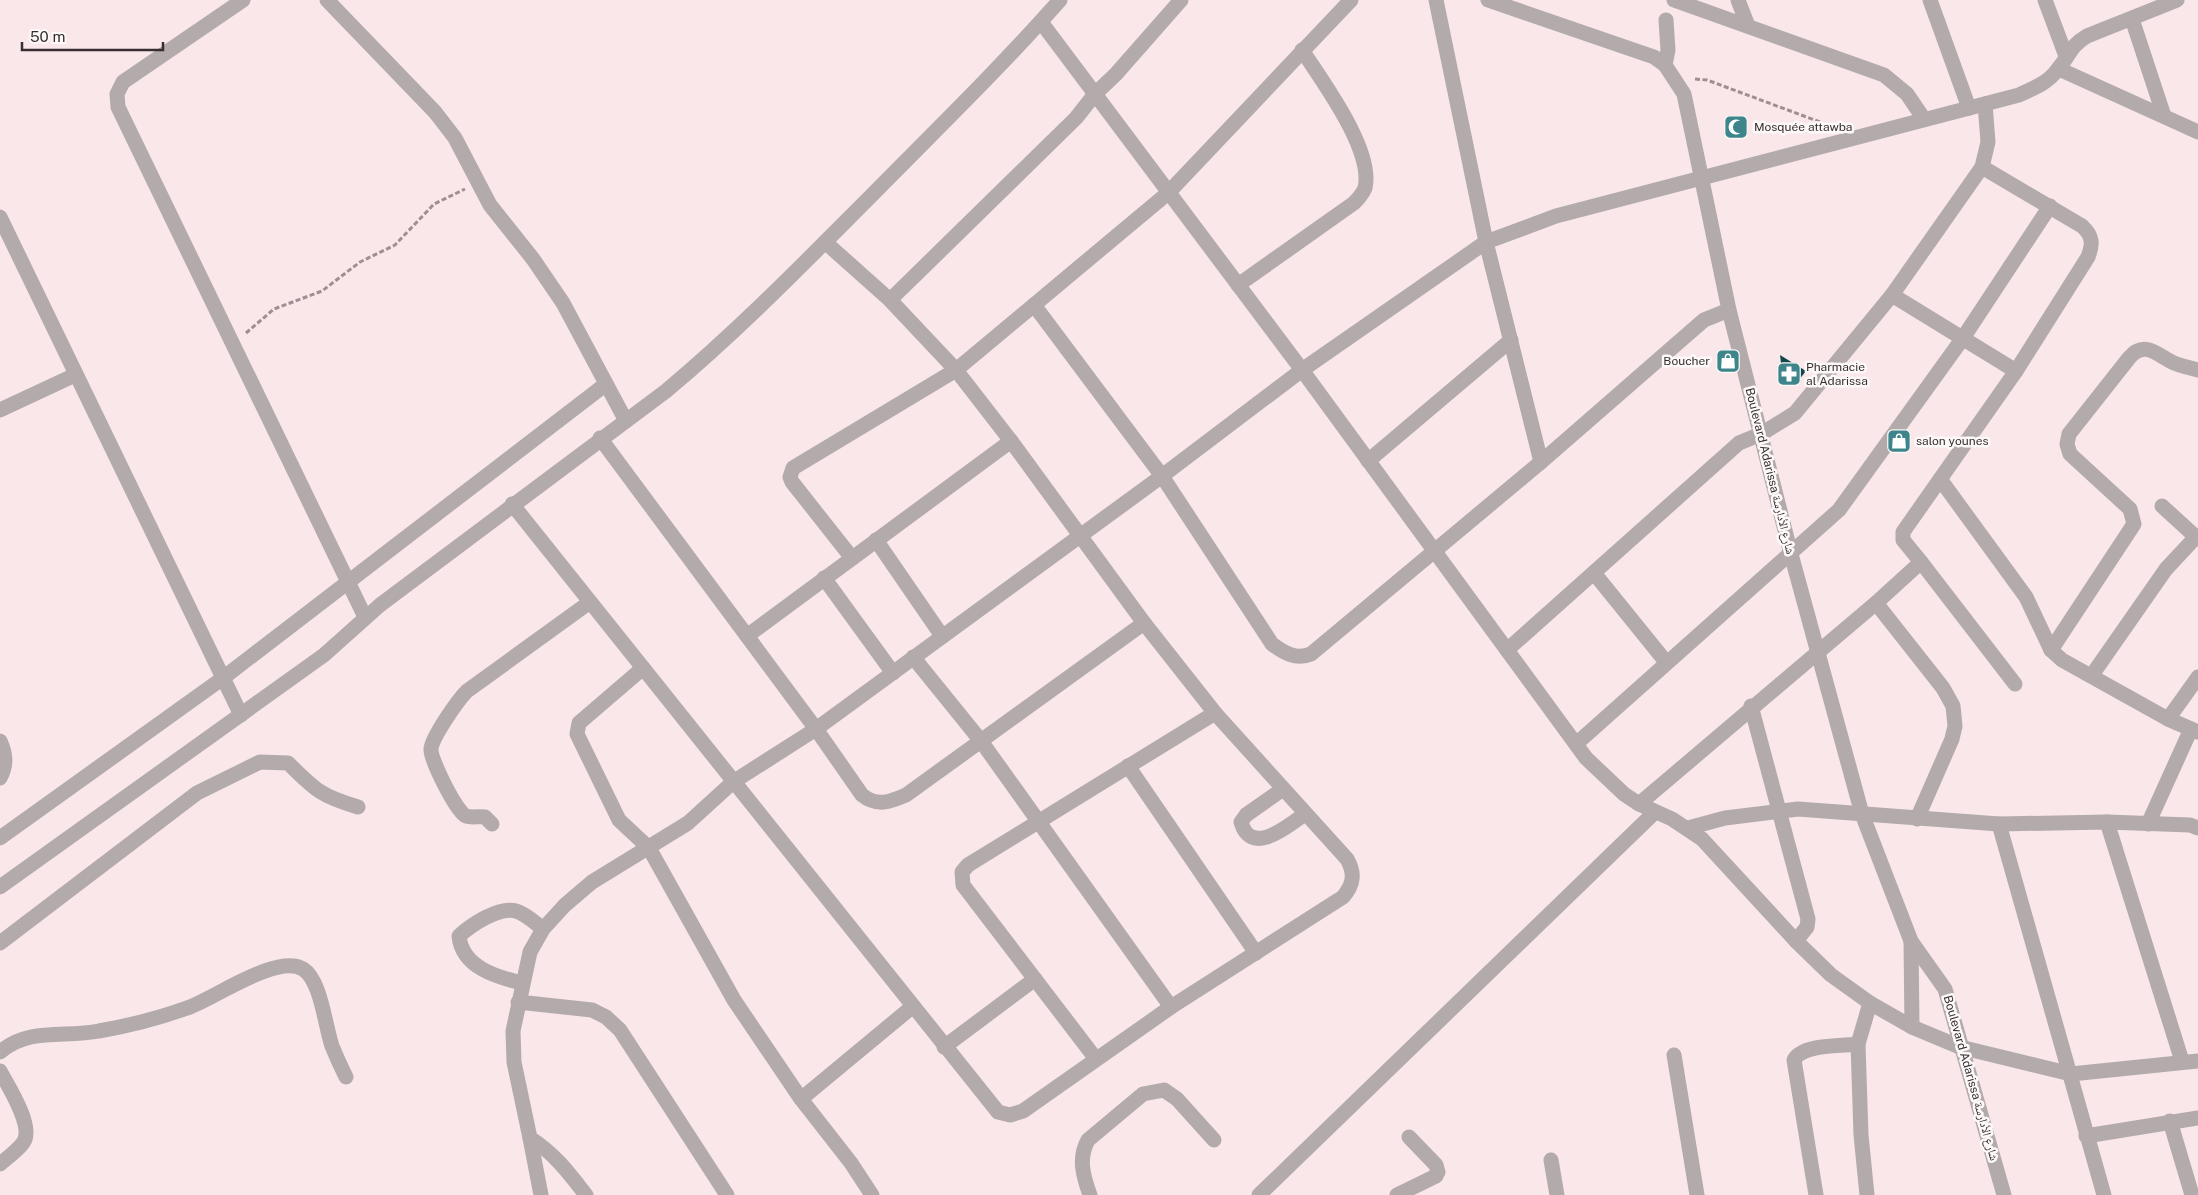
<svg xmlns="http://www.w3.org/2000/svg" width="2198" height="1195" font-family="'Public Sans','Noto Naskh Arabic',sans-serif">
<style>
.building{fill:#12474b}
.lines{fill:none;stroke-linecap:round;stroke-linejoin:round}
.path{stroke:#9d8f92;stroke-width:3;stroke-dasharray:5 2.5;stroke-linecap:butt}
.minor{stroke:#b3aaac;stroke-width:15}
.labels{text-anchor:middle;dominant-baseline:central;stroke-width:5;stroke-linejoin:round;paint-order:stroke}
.poi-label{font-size:12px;fill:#362e30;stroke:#fdf9f9;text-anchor:start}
.street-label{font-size:12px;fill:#362e30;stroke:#fdf9f9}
</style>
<rect width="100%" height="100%" fill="#fae7ea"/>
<polygon class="building" points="1780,355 1806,371 1794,386 1783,380"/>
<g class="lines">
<g class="path">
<polyline points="1695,79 1707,80 1820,122 1825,129"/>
<polyline points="246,333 274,309 322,291 360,262 395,245 434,204 465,189"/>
</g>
<g class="minor">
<polyline points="243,0 123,82 117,94 118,107 365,617"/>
<polyline points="327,0 435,112 455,138 490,205 533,259 563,303 626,421"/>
<polyline points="1436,0 1486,242 1541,462"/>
<polyline points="1488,0 1654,57 1665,65 1684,94 1729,310 1791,554 1862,814 1911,941 1945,989 2004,1195"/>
<polyline points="1674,0 1884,75 1907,94 1924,119"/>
<polyline points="1738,0 1748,26"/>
<polyline points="1930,0 1969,108"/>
<polyline points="2045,0 2066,56"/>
<polyline points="2132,19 2164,116"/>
<polyline points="1041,22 1302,370 1586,758 1624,794 1639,804 1672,819 1702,839 1796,941 1831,975 1870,1003 1912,1027 1960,1047 2071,1074 2198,1061"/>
<polyline points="1665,65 1668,50 1666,20"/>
<polyline points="2059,69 2198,132"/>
<polyline points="0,217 241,715"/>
<path d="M1238,285l116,-82c4,-4 9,-10 11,-15 9,-38 -43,-107 -63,-138"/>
<polyline points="1892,295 2016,371"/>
<polyline points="890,300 1076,118 1095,94 1116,74 1181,0"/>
<path d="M1034,305l128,171 110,168c12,9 24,16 39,10l230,-192 163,-142 25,-10"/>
<polyline points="0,410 75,375"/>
<path d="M600,438l216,291 46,66c15,12 28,7 44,0l238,-172"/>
<polyline points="1368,461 1511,340"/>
<polyline points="1940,479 2026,597 2051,650 2062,660 2168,719 2198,732"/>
<path d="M512,504l486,608 12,3 13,-4 148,-104 172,-110c11,-13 12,-24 4,-38l-132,-146 -71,-90 -133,-182 -55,-71 -66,-70 -65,-58"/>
<polyline points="2162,506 2198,539"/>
<polyline points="876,540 942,636"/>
<polyline points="852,558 792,482 790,477 793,468 956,370 1168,193 1351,0"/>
<polyline points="1921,562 2015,684"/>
<polyline points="1594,573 1666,662"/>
<polyline points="824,578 893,673"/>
<polyline points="1876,603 1943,688 1953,706 1955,726 1952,739 1917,819"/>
<polyline points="747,636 1011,441"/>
<polyline points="1507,650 1739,443 1761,434 1795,413 1892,295 1982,167 1988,142 1985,104"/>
<path d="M2051,650l83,-126 -4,-15 -60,-55 -3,-10 2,-10 60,-76c16,-19 29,-2 45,5 8,3 16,5 24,7"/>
<polyline points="913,657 981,741 1171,1007"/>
<polyline points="643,668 579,723 577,734 619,820 649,848 734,1000 801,1099 851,1163 872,1195"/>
<polyline points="2092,675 2166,569 2196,537"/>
<polyline points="1751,706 1808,919 1807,927 1796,941"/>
<polyline points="2168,719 2198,677"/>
<path d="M0,741c6,13 7,24 0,37"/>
<polyline points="1576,744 1839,510 1963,338 2050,206"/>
<polyline points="1128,766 1256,953"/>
<path d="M1283,789l-37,26 -5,7c10,36 48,3 64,-8"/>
<path d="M1639,804l237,-201 45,-41 -18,-22v-8l113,-161 72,-114c5,-13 5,-21 -6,-31l-100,-59"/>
<polyline points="2107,822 2182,1061"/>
<path d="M492,824l-7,-7c-6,-1 -14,1 -19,-1 -9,-3 -36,-57 -35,-67 1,-12 27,-49 36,-58l123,-89"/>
<polyline points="1999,824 2104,1195"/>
<polyline points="2148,824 2191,729"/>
<polyline points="1688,828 1725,818 1798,809 1999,824 2107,822 2190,825 2198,828"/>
<polyline points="0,838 223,678 606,384"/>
<path d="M0,887l324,-232 56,-50 286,-214c73,-61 138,-128 205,-195 64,-65 129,-128 189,-196"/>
<polyline points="1911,941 1912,1027"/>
<path d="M0,943l197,-150 63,-31 28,1c27,27 33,33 70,44"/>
<path d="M522,983c-26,-6 -60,-16 -63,-47 12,-11 40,-30 57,-25 10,3 18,11 27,18"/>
<polyline points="518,1002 592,1010 606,1017 620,1030 727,1195"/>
<polyline points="944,1047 1035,979"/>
<path d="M0,1052c29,-25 65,-14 99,-21 29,-5 60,-13 88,-23 25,-8 90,-55 116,-39 18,11 22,57 29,77 4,10 9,21 14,31"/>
<polyline points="1674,1055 1697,1195"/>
<polyline points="1096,1059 963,885 962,872 968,865 1215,713"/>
<path d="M0,1071c8,15 35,56 23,72 -6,8 -16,15 -23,21"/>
<polyline points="801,1099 912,1007"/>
<polyline points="2170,1121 2192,1195"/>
<polyline points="2086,1136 2198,1118"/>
<polyline points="530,1138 541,1195"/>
<polyline points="1551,1160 1557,1195"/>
<path d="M586,1195c-17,-22 -32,-42 -56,-57l-16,-76 -1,-31 17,-79 13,-23 22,-24 27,-23 96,-59 45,-41 83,-53 346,-253 140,-106 184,-128 70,-26 463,-121c15,-7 29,-12 39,-26 12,-14 12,-23 29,-33l90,-36"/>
<path d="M1090,1195c-7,-19 -12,-37 -2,-55l55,-46 21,-4 13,9 37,41"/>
<polyline points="1259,1195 1655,812"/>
<polyline points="1397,1195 1436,1176 1438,1172 1436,1165 1409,1137"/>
<path d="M1816,1195l-22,-135c8,-16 48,-14 64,-16"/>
<polyline points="1867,1195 1861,1135 1858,1044 1870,1003"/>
</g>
</g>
<defs>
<g id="mosque-square" transform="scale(1.25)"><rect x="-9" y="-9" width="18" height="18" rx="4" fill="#3d858b" stroke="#fdf9f9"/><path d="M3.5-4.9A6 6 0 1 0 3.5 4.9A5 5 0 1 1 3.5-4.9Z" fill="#fff"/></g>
<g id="shop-square" transform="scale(1.25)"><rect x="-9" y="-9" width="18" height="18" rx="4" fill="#3d858b" stroke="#fdf9f9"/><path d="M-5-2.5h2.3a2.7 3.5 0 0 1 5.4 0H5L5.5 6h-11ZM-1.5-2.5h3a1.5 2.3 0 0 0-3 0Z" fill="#fff"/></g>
<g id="pharmacy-square" transform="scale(1.25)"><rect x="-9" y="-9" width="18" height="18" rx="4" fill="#3d858b" stroke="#fdf9f9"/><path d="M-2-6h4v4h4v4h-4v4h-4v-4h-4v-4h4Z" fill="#fff"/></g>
</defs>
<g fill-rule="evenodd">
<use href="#mosque-square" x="1736" y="127"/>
<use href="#shop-square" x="1728" y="361"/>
<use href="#pharmacy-square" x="1789" y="374"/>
<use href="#shop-square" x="1899" y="441"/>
</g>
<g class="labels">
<g class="poi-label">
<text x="1754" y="127">Mosquée attawba</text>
<text x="1710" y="361" text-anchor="end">Boucher</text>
<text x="1806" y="367">Pharmacie<tspan x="1806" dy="14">al Adarissa</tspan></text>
<text x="1916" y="441">salon younes</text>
</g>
<g class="street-label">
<text transform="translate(1770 471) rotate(76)">Boulevard Adarissa شارع الأدارسة</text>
<text transform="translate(1971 1078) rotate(74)">Boulevard Adarissa شارع الأدارسة</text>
</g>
</g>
<path d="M22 42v8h141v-8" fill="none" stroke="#362e30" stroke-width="2.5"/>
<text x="30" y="42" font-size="15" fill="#362e30" stroke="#fdf9f9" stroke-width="4" paint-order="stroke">50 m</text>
</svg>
